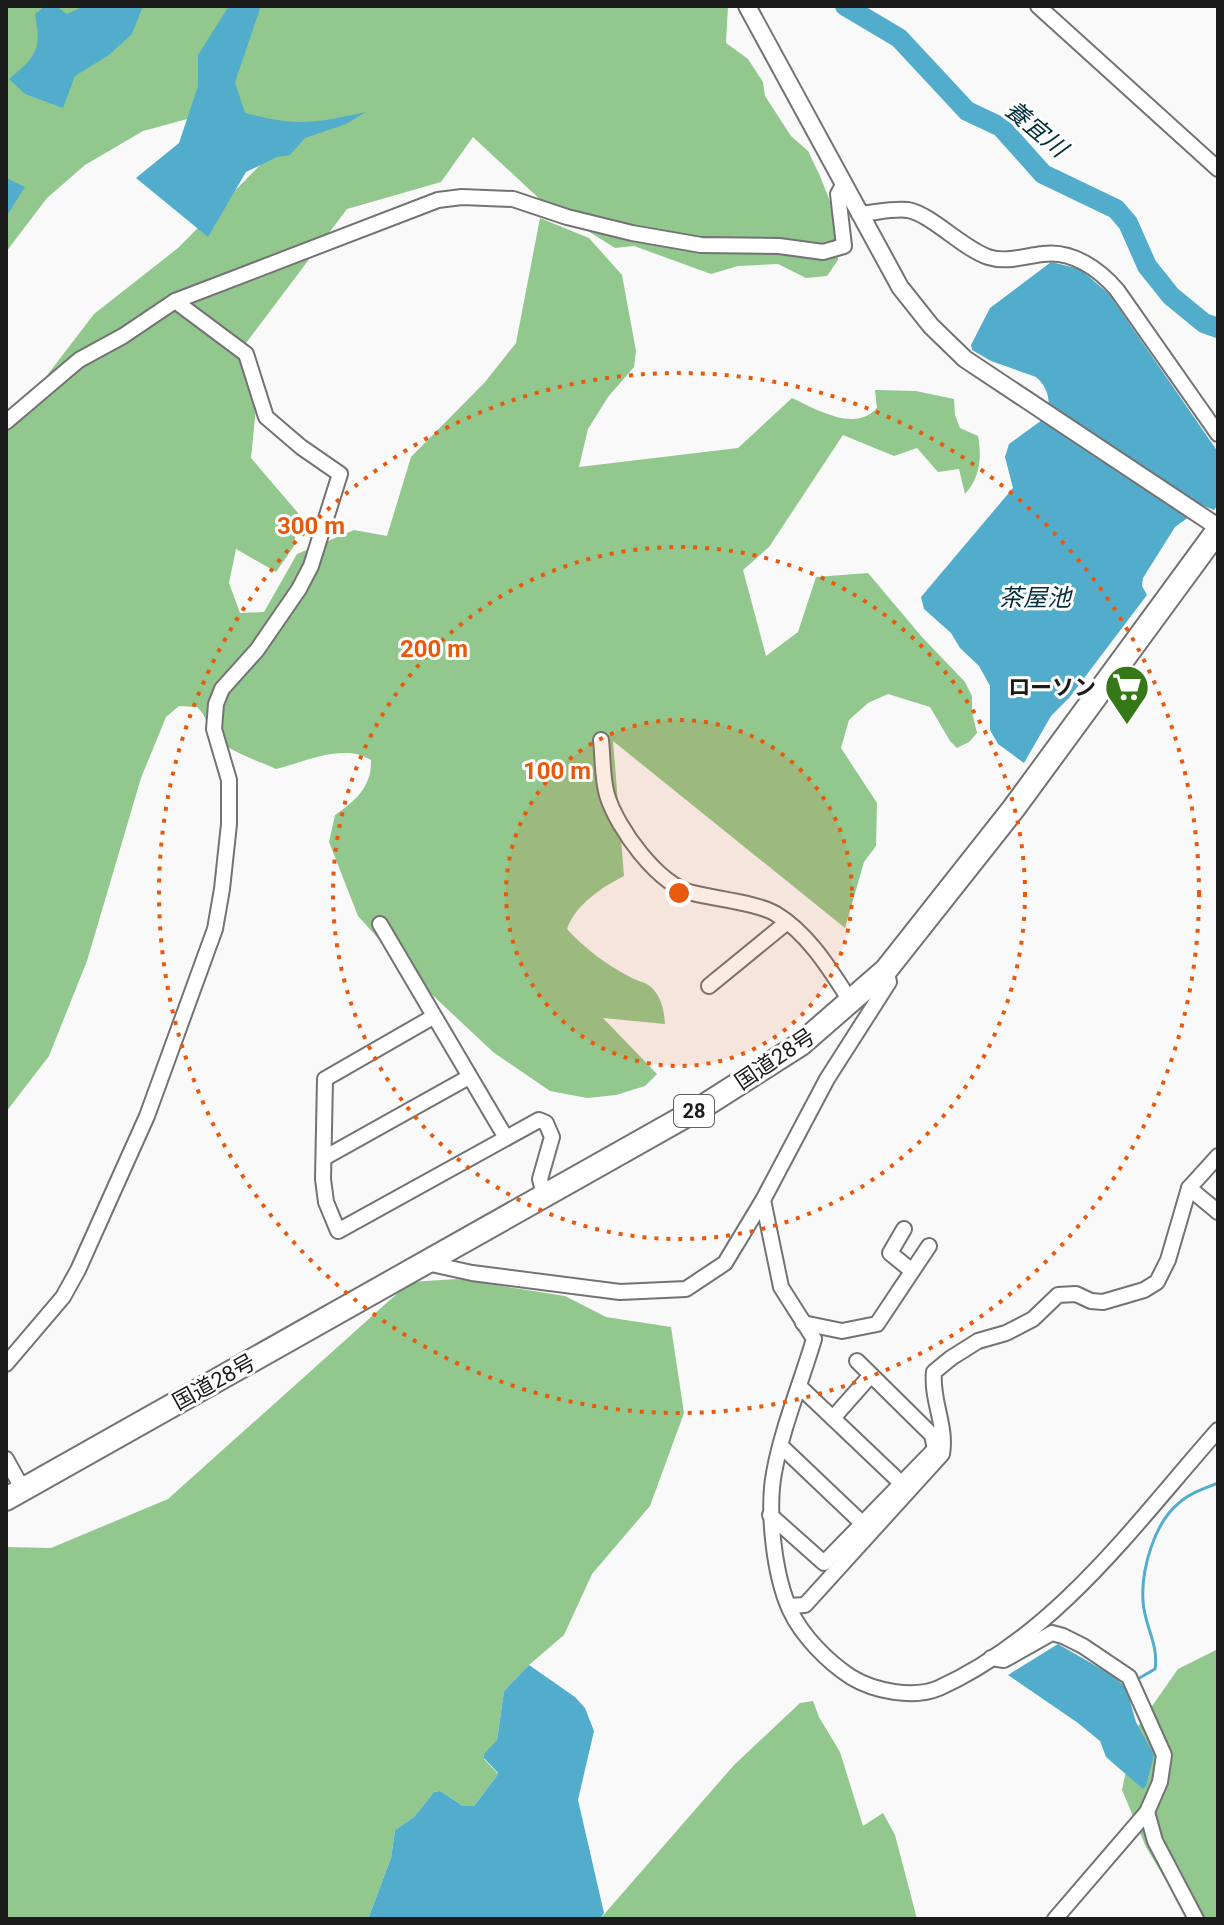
<svg xmlns="http://www.w3.org/2000/svg" width="1224" height="1925" font-family="Roboto,'Noto Sans JP',sans-serif">
<style>
.forest{fill:#92c88e}
.water{fill:#52adcd}
.lines{fill:none;stroke-linecap:round;stroke-linejoin:round}
.stream{stroke:#52adcd;stroke-width:3}
.river{stroke:#52adcd;stroke-width:20}
.minor-casing{stroke:#737374;stroke-width:18}
.tertiary-casing{stroke:#737374;stroke-width:20}
.trunk-casing{stroke:#737374;stroke-width:26}
.minor{stroke:#fff;stroke-width:14}
.tertiary{stroke:#fff;stroke-width:16}
.trunk{stroke:#fff;stroke-width:22}
.ring{fill:none;stroke:#e8590c;stroke-width:4;stroke-dasharray:4 8}
.labels{text-anchor:middle;dominant-baseline:central;stroke-width:6;stroke-linejoin:round;paint-order:stroke}
.shield{fill:#fff;stroke:#606061;stroke-width:2}
.shield-label{font-size:20px;font-weight:bold;fill:#1c1c1d}
.poi-label{font-size:22px;font-weight:bold;fill:#1c1c1d;stroke:#fff;text-anchor:end}
.street-label{font-size:22px;fill:#1c1c1d;stroke:#fff}
.water-label{font-size:24px;font-style:italic;fill:#022e3c;stroke:#fff}
.centre{fill:#e8590c;stroke:#fff;stroke-width:4}
.ring-label{font-size:24px;text-anchor:middle;font-weight:bold;fill:#e8590c;stroke:#fff;stroke-width:6;stroke-linejoin:round;paint-order:stroke}
</style>
<rect width="100%" height="100%" fill="#f9f9fa"/>
<g class="forest">
<path d="M6,6h722l-2,37 22,16 15,23 2,14 26,40 17,15 12,25 11,28 6,29 1,27 -11,16 -21,2 -28,-14 -40,2 -27,8 -77,-28 -19,2 -70,-44 -72,-67 -32,45 -94,27 -104,138 13,61 -5,50 47,55 -4,33 -18,26 -40,-23 -7,34 11,30 24,-1 33,-58 57,-24 33,6 24,-79 74,-75 31,-39 24,-125 49,20 33,37 14,76 -2,16 -26,30 -20,32 -9,38 159,-19 54,-50c24,11 63,35 85,10l-2,-18 41,1 38,8 1,16 5,13 18,8c4,22 2,42 -13,58l-6,-25 -21,3 -21,-24 -23,8 -51,-21 -74,112 -26,23 23,86 32,-24 18,-55 52,-4 54,64 43,45 7,14v16l5,21 -8,9 -12,6 -7,-7 -20,-34 -42,-13 -20,9 -19,17 -8,28 36,55 -1,43 -12,16 -19,66 -232,-187 11,135c-23,12 -48,28 -57,53 18,20 40,36 65,49 8,4 15,4 21,11 9,10 11,22 12,35l-62,-6 54,56 -12,12 -29,9 -29,3 -37,-7 -57,-39 -83,-78 -52,-58 -29,-74 6,-27c20,-14 37,-28 36,-55 -28,-17 -66,2 -95,9 -19,-9 -50,-18 -64,-35 -7,-9 -2,-14 -15,-27l-18,-1 -13,11 -25,61 -54,183 -38,95 -43,56v-683l88,-115 84,-66 92,-93 -57,-43 -70,19 -58,34 -38,33 -41,54z"/>
<polygon points="457,1279 565,1296 606,1317 671,1327 684,1413 650,1506 592,1574 564,1635 529,1665 504,1691 497,1740 484,1759 498,1774 496,1777 474,1806 463,1806 440,1791 434,1792 414,1817 395,1830 391,1858 368,1919 6,1919 6,1547 51,1548 168,1499 410,1282"/>
<polygon points="1218,1649 1218,1919 1196,1919 1183,1909 1146,1847 1122,1790 1134,1732 1178,1669"/>
<polygon points="813,1701 819,1717 840,1752 863,1826 883,1813 895,1835 917,1919 600,1919 734,1765 800,1703"/>
</g>
<g class="water">
<path d="M84,6h59l-11,28 -23,21 -34,21 -12,32 -38,-14 -16,-15c27,-22 33,-30 26,-65l9,-7 15,1 8,6z"/>
<path d="M229,6h32l-26,76 10,31c52,14 70,10 121,-1l-20,12 -41,14 -15,17 -13,2 -31,15 -38,65 -72,-59 43,-35 19,-57v-31z"/>
<polygon points="6,178 25,187 6,217"/>
<path d="M1051,262l29,7 29,25 109,158v53l-4,5 -10,-4 -29,21 -32,51 -1,8 5,9 -78,103 -18,18 -27,47 -26,-19 -8,-14v-44l-11,-20 -19,-18 -9,-15 -27,-24 -3,-12 92,-109 -8,-31 4,-13 37,-27c6,-14 2,-30 -10,-40l-45,-16 -19,-11 -1,-5 19,-37z"/>
<polygon points="1058,1644 1110,1674 1126,1687 1136,1722 1154,1755 1146,1786 1143,1789 1106,1757 1100,1741 1078,1723 1008,1675"/>
<polygon points="529,1665 575,1697 585,1708 594,1731 578,1800 604,1913 600,1919 368,1919 391,1858 395,1830 414,1817 434,1792 440,1791 463,1806 474,1806 496,1777 498,1773 484,1758 484,1754 497,1740 504,1691"/>
</g>
<g class="lines">
<path class="stream" d="M1136,1680l19,-11c4,-25 -11,-44 -12,-68 -2,-31 11,-78 36,-98 11,-10 26,-15 39,-20"/>
<polyline class="river" points="845,6 899,38 967,111 1001,127 1043,174 1116,209 1128,223 1147,266 1171,296 1204,323 1218,328"/>
<g class="minor-casing">
<g id="minor">
<polyline points="1038,6 1218,169"/>
<path d="M859,214c15,-1 34,-6 49,-4 23,4 54,38 80,47 18,6 37,-1 55,-3 29,-4 56,15 74,36l101,144"/>
<polyline points="6,422 79,360 123,336 175,301 438,200 462,197 513,199 567,217 632,233 701,245 779,246 823,252 844,246 838,194 844,183"/>
<path d="M601,740c2,17 1,38 6,55 10,33 51,90 86,98 22,6 65,10 83,21 33,20 55,57 75,88"/>
<polyline points="380,924 506,1138"/>
<polyline points="709,986 786,923"/>
<polyline points="433,1017 325,1079 323,1179 326,1202 338,1231 539,1120 546,1123 552,1137 540,1179 544,1195"/>
<polyline points="324,1158 469,1077"/>
<polyline points="1189,1188 1218,1212"/>
<path d="M763,1200l18,87 33,52c-13,44 -32,89 -40,134 -7,38 0,102 16,137 12,26 38,52 61,67 23,14 62,22 88,11 117,-53 196,-164 279,-258"/>
<polyline points="904,1229 890,1253 912,1271"/>
<polyline points="427,1263 472,1273 620,1292 686,1289 725,1263 763,1200 827,1079 889,982 886,970"/>
<polyline points="803,1323 842,1331 877,1324 929,1246"/>
<polyline points="6,1364 63,1297 78,1270 147,1116 215,929 222,889 229,824 229,780 214,729 216,704 222,689 257,650 299,589 311,566 340,474 301,447 266,417 246,354 175,301"/>
<polyline points="799,1386 901,1483"/>
<polyline points="833,1418 871,1375"/>
<polyline points="781,1446 862,1523"/>
<polyline points="6,1459 22,1488"/>
<polyline points="770,1515 824,1563 935,1449 932,1435 857,1361"/>
<path d="M789,1606l16,-1 137,-151c5,-28 -11,-54 -8,-82l17,-14 27,-17 28,-8 27,-14 25,-24 18,-1 15,7 12,1 41,-12 13,-8 11,-22 21,-72 29,-32"/>
<polyline points="991,1658 1004,1660 1052,1633 1063,1636 1083,1646 1129,1677 1164,1755 1160,1782 1147,1812 1055,1919"/>
<polyline points="1147,1812 1155,1841 1196,1919"/>
</g>
</g>
<g class="tertiary-casing">
<polyline id="tertiary" points="747,6 900,287 931,326 965,359 1218,527"/>
</g>
<g class="trunk-casing">
<polyline id="trunk" points="6,1499 707,1104 801,1044 886,970 1014,808 1218,530"/>
</g>
<use href="#minor" class="minor"/>
<use href="#tertiary" class="tertiary"/>
<use href="#trunk" class="trunk"/>
</g>
<circle cx="679" cy="893" r="173" fill="#e8590c" fill-opacity=".12"/>
<g class="ring">
<circle cx="679" cy="893" r="173"/>
<circle cx="679" cy="893" r="346"/>
<circle cx="679" cy="893" r="520"/>
</g>
<defs>
<g id="supermarket-pin" transform="scale(2.3)"><path d="M0 17L-7.5 6A9.5 9.5 0 1 1 7.5 6Z" fill="#357817" stroke="#fff"/><path d="M-6-5.5h2.5l.6 2H6L4.5 2H-2.5L-4.4-4H-6ZM-1.5 3.2a1.3 1.3 0 1 0 .1 0ZM3 3.2a1.3 1.3 0 1 0 .1 0Z" fill="#fff"/></g>
</defs>
<g fill-rule="evenodd">
<use href="#supermarket-pin" x="1127" y="687"/>
</g>
<g class="labels">
<rect class="shield" x="674" y="1095" width="40" height="32" rx="6"/>
<g class="shield-label">
<text x="694" y="1111">28</text>
</g>
<g class="poi-label">
<text x="1096" y="687">ローソン</text>
</g>
<g class="street-label">
<text transform="translate(775 1059) rotate(-34)">国道28号</text>
<text transform="translate(214 1382) rotate(-29)">国道28号</text>
</g>
<g class="water-label">
<text transform="translate(1036 129) rotate(40)">養宜川</text>
<text x="1035" y="598">茶屋池</text>
</g>
</g>
<circle cx="679" cy="893" r="12" class="centre"/>
<g class="ring-label">
<text x="311" y="534">300 m</text>
<text x="434" y="657">200 m</text>
<text x="557" y="779">100 m</text>
</g>
<rect width="1224" height="1925" fill="none" stroke="#1c1c1d" stroke-width="16"/>
</svg>
